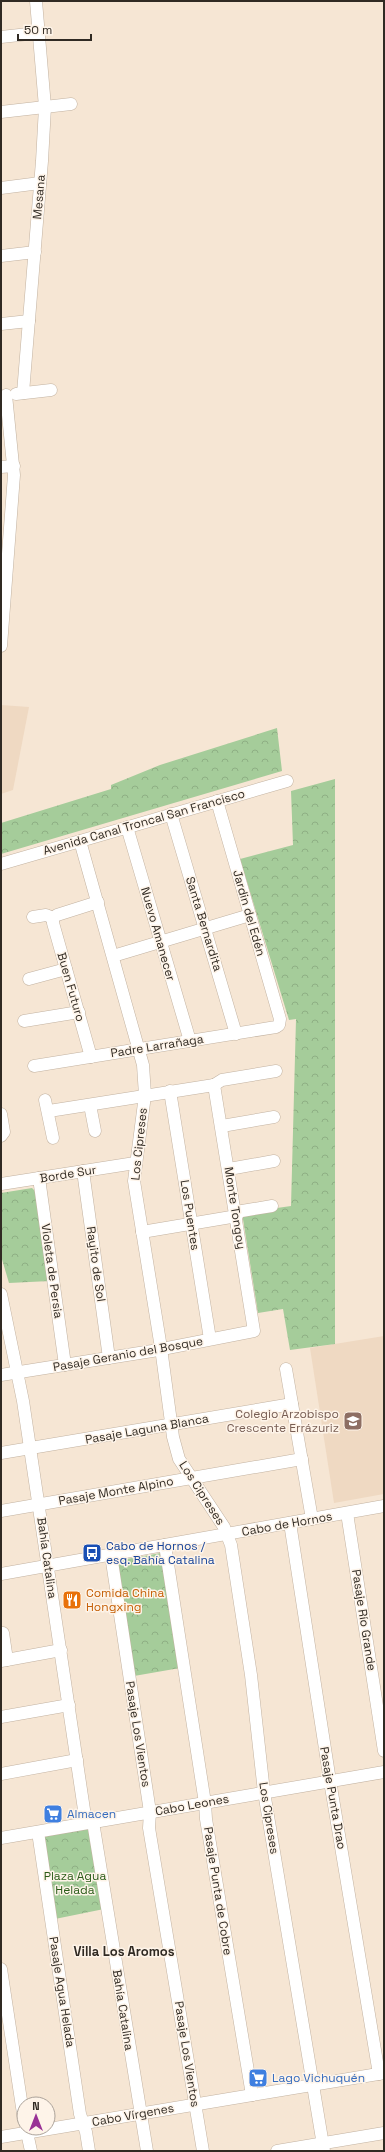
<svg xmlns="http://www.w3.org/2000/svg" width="385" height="2152" font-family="'Space Grotesk',sans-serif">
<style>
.built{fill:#efd9c2}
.park{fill:url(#park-crowns)}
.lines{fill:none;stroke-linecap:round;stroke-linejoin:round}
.minor-casing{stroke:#c2b2a1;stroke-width:13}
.minor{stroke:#fff;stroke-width:12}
.labels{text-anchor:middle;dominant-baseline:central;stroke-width:3;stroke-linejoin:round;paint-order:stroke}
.street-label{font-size:12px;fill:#302a23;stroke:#fef4e9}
.education-label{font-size:12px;fill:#785e54;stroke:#fef4e9;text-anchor:end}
.transit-label{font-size:12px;fill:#164399;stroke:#fef4e9;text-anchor:start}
.food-label{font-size:12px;fill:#c56008;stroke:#fef4e9;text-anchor:start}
.shop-label{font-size:12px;fill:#366cbe;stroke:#fef4e9;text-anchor:start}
.park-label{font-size:12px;fill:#2a5c19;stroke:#fef4e9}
.neighbourhood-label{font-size:13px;font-weight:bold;fill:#302a23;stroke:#fef4e9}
</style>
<defs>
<pattern id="park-crowns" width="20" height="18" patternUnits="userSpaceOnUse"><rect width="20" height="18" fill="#a5cc9a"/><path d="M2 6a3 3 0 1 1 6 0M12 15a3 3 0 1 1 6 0" fill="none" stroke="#8eaf84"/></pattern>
</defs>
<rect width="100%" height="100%" fill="#f6e6d4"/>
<g class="built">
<polygon points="1,705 29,707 13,790 1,794"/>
<polygon points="384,1336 384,1494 334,1503 310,1348"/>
</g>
<g class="park">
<polygon points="277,728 282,771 1,854 1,823 111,789 111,785 160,765"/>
<polygon points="335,779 335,1344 290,1350 283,1309 258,1313 242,1213 291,1206 296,1019 289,1020 240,859 293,845 291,791"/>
<polygon points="32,1188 37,1193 50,1281 9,1283 1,1256 1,1193"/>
<polygon points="161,1553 180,1668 134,1676 115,1561"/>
<polygon points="91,1828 104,1909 55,1919 43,1837"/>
</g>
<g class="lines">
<g class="minor-casing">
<g id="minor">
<polyline points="1,37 38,33"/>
<polyline points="1,112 71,104"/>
<polyline points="1,188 40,183"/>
<polyline points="1,256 35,252"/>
<polyline points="1,324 29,321"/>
<polyline points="23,393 42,161 45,107 36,1"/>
<polyline points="16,394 51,390"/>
<polyline points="1,467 14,466"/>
<polyline points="1,646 14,475 6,395"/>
<polyline points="171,814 236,1034"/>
<polyline points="127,827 190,1041"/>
<polyline points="80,841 143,1065 145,1095 134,1181 161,1348 173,1437 179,1459 224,1527 231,1545 251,1675 264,1792 324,2151"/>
<polyline points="1,864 287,781"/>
<polyline points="33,917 46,915 53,918"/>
<polyline points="53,918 53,923 91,1057"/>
<polyline points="53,918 57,915 98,902"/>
<polyline points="113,956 250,915"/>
<polyline points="29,979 66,969"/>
<polyline points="24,1021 79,1012"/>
<polyline points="34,1066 276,1027 279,1025 280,1019 217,801"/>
<polyline points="214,1085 222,1080 276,1071"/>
<polyline points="170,1091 210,1339"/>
<polyline points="45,1100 53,1138"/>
<polyline points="90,1105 95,1131"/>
<polyline points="49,1111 214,1085"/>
<polyline points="1,1114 4,1132 1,1136"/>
<polyline points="222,1126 274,1117"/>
<polyline points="229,1169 274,1161"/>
<polyline points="83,1171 109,1358"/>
<polyline points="39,1178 65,1365"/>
<polyline points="1,1184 135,1163"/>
<polyline points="236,1212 272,1206"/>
<polyline points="142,1232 237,1216"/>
<polyline points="1,1294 23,1401 86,1823"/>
<polyline points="286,1369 312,1519"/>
<polyline points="1,1375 152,1351 254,1331 214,1085"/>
<polyline points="1,1453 292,1404"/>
<polyline points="1,1511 302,1459"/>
<polyline points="347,1513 384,1751"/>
<polyline points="290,1523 330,1781 379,2074"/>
<polyline points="165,1545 205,1803 206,1819 252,2095"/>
<polyline points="111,1555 150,1812 149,1828 203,2151"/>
<polyline points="1,1574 384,1506"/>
<polyline points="3,1633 7,1660"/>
<polyline points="1,1661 61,1650"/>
<polyline points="1,1717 69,1705"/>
<polyline points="1,1774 77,1760"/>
<polyline points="93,1822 147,2151"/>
<polyline points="38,1832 80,2114 86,2132 89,2151"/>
<polyline points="1,1838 384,1772"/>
<polyline points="1,1969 24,2120"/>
<polyline points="26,2128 31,2151"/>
<polyline points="1,2137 384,2073"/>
<polyline points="277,2151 384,2133"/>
</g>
</g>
<use href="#minor" class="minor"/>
</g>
<defs>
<g id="school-square" transform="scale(1)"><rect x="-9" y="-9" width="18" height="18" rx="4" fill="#8d6e63" stroke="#fef4e9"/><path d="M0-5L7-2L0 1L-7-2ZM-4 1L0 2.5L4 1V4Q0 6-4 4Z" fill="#fff"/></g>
<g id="bus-square" transform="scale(1)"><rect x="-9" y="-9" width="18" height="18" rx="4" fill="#1a4fb4" stroke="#fef4e9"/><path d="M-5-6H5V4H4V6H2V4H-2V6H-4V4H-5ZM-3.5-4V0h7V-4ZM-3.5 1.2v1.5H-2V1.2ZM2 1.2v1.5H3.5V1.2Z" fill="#fff"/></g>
<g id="restaurant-square" transform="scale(1)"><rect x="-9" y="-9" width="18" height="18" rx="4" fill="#e8710a" stroke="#fef4e9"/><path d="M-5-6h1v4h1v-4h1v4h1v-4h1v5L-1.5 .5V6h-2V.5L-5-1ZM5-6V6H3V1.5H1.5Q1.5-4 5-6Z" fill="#fff"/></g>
<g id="supermarket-square" transform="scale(1)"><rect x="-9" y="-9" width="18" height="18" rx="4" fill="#3f7fe0" stroke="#fef4e9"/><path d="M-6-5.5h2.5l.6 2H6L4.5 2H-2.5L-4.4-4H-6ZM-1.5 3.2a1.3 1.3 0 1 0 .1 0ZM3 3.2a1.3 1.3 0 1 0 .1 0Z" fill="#fff"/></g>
</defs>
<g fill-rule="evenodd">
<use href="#school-square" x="353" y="1421"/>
<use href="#bus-square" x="92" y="1553"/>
<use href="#restaurant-square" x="72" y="1600"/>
<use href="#supermarket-square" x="53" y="1814"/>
<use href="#supermarket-square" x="258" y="2078"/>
</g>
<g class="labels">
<g class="street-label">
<text transform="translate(39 197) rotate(-85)">Mesana</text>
<text transform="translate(144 822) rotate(-16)">Avenida Canal Troncal San Francisco</text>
<text transform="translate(249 913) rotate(74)">Jardin del Edén</text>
<text transform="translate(204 924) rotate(73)">Santa Bernardita</text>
<text transform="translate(158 934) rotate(74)">Nuevo Amanecer</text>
<text transform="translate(71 987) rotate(74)">Buen Futuro</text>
<text transform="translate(157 1046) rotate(-9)">Padre Larrañaga</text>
<text transform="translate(139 1144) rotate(-84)">Los Cipreses</text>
<text transform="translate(68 1174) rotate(-9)">Borde Sur</text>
<text transform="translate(235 1208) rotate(81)">Monte Tongoy</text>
<text transform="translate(190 1215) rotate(81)">Los Puentes</text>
<text transform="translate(96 1264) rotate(82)">Rayito de Sol</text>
<text transform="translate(52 1271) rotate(82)">Violeta de Persia</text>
<text transform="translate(128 1354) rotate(-10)">Pasaje Geranio del Bosque</text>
<text transform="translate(147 1429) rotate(-10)">Pasaje Laguna Blanca</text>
<text transform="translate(116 1491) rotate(-10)">Pasaje Monte Alpino</text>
<text transform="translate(202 1493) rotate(57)">Los Cipreses</text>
<text transform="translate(287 1524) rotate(-10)">Cabo de Hornos</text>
<text transform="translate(47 1558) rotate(82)">Bahía Catalina</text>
<text transform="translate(364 1620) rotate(81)">Pasaje Río Grande</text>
<text transform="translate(138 1734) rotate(81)">Pasaje Los Vientos</text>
<text transform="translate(333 1798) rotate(80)">Pasaje Punta Drao</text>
<text transform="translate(192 1805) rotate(-10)">Cabo Leones</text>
<text transform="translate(269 1818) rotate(81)">Los Cipreses</text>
<text transform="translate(218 1891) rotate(81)">Pasaje Punta de Cobre</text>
<text transform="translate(62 1992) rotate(81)">Pasaje Agua Helada</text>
<text transform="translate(123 2010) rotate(81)">Bahía Catalina</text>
<text transform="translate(187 2054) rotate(81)">Pasaje Los Vientos</text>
<text transform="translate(133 2115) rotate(-10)">Cabo Vírgenes</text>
</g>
<g class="education-label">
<text x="339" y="1414">Colegio Arzobispo<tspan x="339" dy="14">Crescente Errázuriz</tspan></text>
</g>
<g class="transit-label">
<text x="106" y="1546">Cabo de Hornos /<tspan x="106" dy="14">esq. Bahía Catalina</tspan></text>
</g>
<g class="food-label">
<text x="86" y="1593">Comida China<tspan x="86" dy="14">Hongxing</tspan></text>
</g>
<g class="shop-label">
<text x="67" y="1814">Almacen</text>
<text x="272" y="2078">Lago Vichuquén</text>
</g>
<g class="park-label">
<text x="75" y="1876">Plaza Agua<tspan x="75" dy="14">Helada</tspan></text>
</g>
<g class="neighbourhood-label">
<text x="124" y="1951">Villa Los Aromos</text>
</g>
</g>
<rect width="385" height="2152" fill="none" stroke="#302a23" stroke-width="4"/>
<g transform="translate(36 2116)"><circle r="19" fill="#fef4e9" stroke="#aca39a"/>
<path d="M0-3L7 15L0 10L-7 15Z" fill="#993296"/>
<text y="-6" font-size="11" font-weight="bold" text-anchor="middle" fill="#302a23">N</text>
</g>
<path d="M18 34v6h73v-6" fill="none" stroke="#302a23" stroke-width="2"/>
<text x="24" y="34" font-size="12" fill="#302a23" stroke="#fef4e9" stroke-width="3" paint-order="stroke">50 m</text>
</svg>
